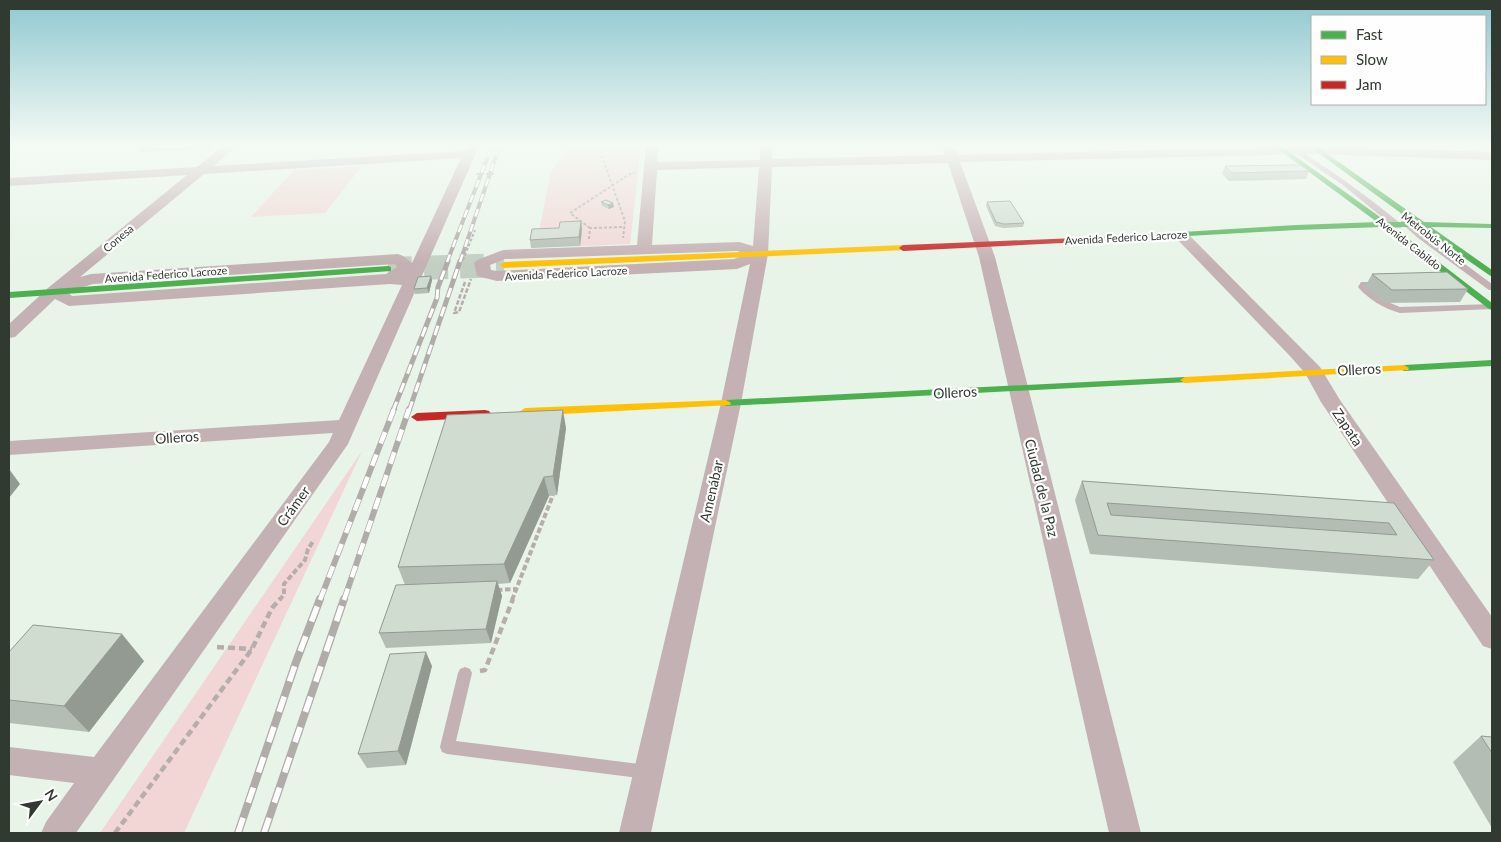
<svg xmlns="http://www.w3.org/2000/svg" width="1501" height="842" font-family="Lato,sans-serif">
<style>
.green{fill:#f1d6d5}
.lines{fill:none;stroke-linecap:round;stroke-linejoin:round}
.secondary-tunnel{stroke:#c3cfc3;stroke-width:24;stroke-dasharray:24 12;stroke-linecap:butt}
.path-far3{stroke:#b6adac;stroke-width:2;stroke-dasharray:3 2;stroke-linecap:butt}
.path-far2{stroke:#b6adac;stroke-width:2.5;stroke-dasharray:4.5 2;stroke-linecap:butt}
.path-far1{stroke:#b6adac;stroke-width:4;stroke-dasharray:5.5 2.5;stroke-linecap:butt}
.path{stroke:#b6adac;stroke-width:4.5;stroke-dasharray:7 4;stroke-linecap:butt}
.lane{fill:#c4b1b3;fill-rule:evenodd}
.street{fill:#c4b1b3;fill-rule:evenodd}
.fast{fill:#4caf50;fill-rule:evenodd}
.slow{fill:#ffc107;fill-rule:evenodd}
.jam{fill:#c62828;fill-rule:evenodd}
.rail-far3-casing{stroke:#b0ada9;stroke-width:4}
.rail-far2-casing{stroke:#b0ada9;stroke-width:5}
.rail-far1-casing{stroke:#b0ada9;stroke-width:6}
.rail-casing{stroke:#b0ada9;stroke-width:8}
.rail-far3{stroke:#fefefe;stroke-width:2.5;stroke-dasharray:8;stroke-linecap:butt}
.rail-far2{stroke:#fefefe;stroke-width:3;stroke-dasharray:10;stroke-linecap:butt}
.rail-far1{stroke:#fefefe;stroke-width:4.5;stroke-dasharray:12;stroke-linecap:butt}
.rail{stroke:#fefefe;stroke-width:5.5;stroke-dasharray:16;stroke-linecap:butt}
.path-bridge{stroke:#b6adac;stroke-width:2;stroke-dasharray:3 2;stroke-linecap:butt}
.wall{fill:#b4bdb4}
.shaded-wall{fill:#929a92}
.building{fill:#d1dcd1;stroke:#929a92;fill-rule:evenodd}
.labels{text-anchor:middle;dominant-baseline:central;stroke-width:4.5;stroke-linejoin:round;paint-order:stroke}
.far-street-label{font-size:11px;fill:#313a31;stroke:#fefefe}
.street-label{font-size:14px;fill:#313a31;stroke:#fefefe}
</style>
<rect width="100%" height="100%" fill="#e7f4e7"/>
<g class="green">
<polygon points="570,146 641,146 630,244 580,246 582,229 539,231 551,172"/>
<polygon points="361,167 325,213 251,217 294,170"/>
<polygon points="362,451 184,833 100,833"/>
</g>
<g class="lines">
<polyline class="secondary-tunnel" points="388,269 504,265"/>
<g class="path-far3">
<polyline points="598,146 625,221 623,238"/>
<polyline points="590,228 570,213 630,174 635,173"/>
<polyline points="589,239 590,228 623,227"/>
<polyline points="463,260 475,230"/>
</g>
<polyline class="path-far2" points="465,282 454,313 459,312 471,279"/>
<g class="path-far1">
<polyline points="497,590 517,589"/>
<polyline points="279,600 284,595 284,584 305,560 308,549 314,540"/>
<polyline points="512,600 553,495"/>
</g>
<g class="path">
<polyline points="217,647 252,649"/>
<polyline points="480,671 485,670 513,599"/>
<polyline points="115,833 252,649 272,608 280,599"/>
</g>
<g class="lane">
<path d="M1285,146h7c38,23 74,49 109,78v4h-6l-52,-43z"/>
<polygon points="1401,219 1407,219 1424,234 1492,284 1492,290 1489,290 1418,238 1401,223"/>
<path d="M1361,282h22v4l-17,1 17,13 17,7 92,-3v5l-92,4c-17,-5 -31,-13 -42,-26z"/>
<polygon points="465,667 470,669 472,673 456,741 647,765 652,767 655,772 652,777 647,779 447,754 442,752 440,747 458,673 460,669"/>
</g>
<g class="street">
<path d="M223,146h13l-22,20 251,-15 2,-5h12l-131,298 -272,389h-35l5,-11 28,-39 -65,-8v-28l85,10 235,-315 4,-9 -324,22v-14l330,-21 63,-135 -12,-1 -321,22 -14,-7 -40,38 -6,1v-14l39,-36 139,-113 -178,11v-8l188,-11zM461,158l-49,105 -9,-7 -5,-2 -307,20 -11,3 124,-103zM395,264l2,3 -11,7 -314,22 -5,-4 26,-8z"/>
<path d="M646,146h12l-1,16 103,-2 1,-14h12l-1,13 173,-4 -2,-7 2,-2h8l5,9 359,-9 175,6v8l-175,-6 -357,8 35,95 146,576h-32l-130,-576 -31,-94 -176,4 -4,87 -27,149 -90,430h-32l102,-430 29,-139 -13,5 -240,12 -20,-5 -3,-13 3,-3 26,-10 134,-5zM759,167l-6,79 -14,-4 -87,3 5,-75zM737,251l10,3 -13,5 -237,12 -6,-1 -1,-5 15,-6z"/>
<polygon points="1181,231 1186,232 1320,367 1340,400 1492,617 1492,649 1483,646 1321,402 1305,373 1289,355 1176,238 1174,235 1176,232"/>
</g>
<g class="fast">
<polygon points="1274,146 1281,146 1387,222 1413,222 1309,146 1316,146 1424,222 1492,224 1492,228 1431,227 1492,270 1492,277 1420,227 1393,227 1492,303 1492,310 1489,309 1383,227 1296,230 1100,241 1096,239 1100,237 1296,225 1377,222"/>
<polygon points="388,266 391,267 391,271 9,298 9,292"/>
<polygon points="1492,360 1492,366 1404,371 1399,368 1404,365"/>
<polygon points="1185,377 1190,380 1189,382 726,406 721,403 726,400"/>
</g>
<g class="slow">
<polygon points="903,245 906,246 906,250 504,268 500,265 504,262"/>
<polygon points="1404,365 1409,368 1408,370 1185,383 1180,380 1185,377"/>
<polygon points="726,400 731,403 730,405 525,416 519,412 525,408"/>
</g>
<g class="jam">
<polygon points="1100,237 1103,237 1103,241 903,251 899,248 903,245"/>
<polygon points="485,410 489,411 491,414 489,417 417,421 411,417 417,413"/>
</g>
<g class="rail-far3-casing">
<g id="rail-far3">
<polyline points="447,262 492,146"/>
<polyline points="460,262 498,150"/>
</g>
</g>
<g class="rail-far2-casing">
<g id="rail-far2">
<polyline points="393,411 437,298 438,287 448,261"/>
<polyline points="409,411 460,261"/>
</g>
</g>
<g class="rail-far1-casing">
<g id="rail-far1">
<polyline points="320,600 394,409"/>
<polyline points="344,600 409,409"/>
</g>
</g>
<g class="rail-casing">
<g id="rail">
<polyline points="238,833 296,662 320,599"/>
<polyline points="264,833 344,599"/>
</g>
</g>
<use href="#rail-far3" class="rail-far3"/>
<use href="#rail-far2" class="rail-far2"/>
<use href="#rail-far1" class="rail-far1"/>
<use href="#rail" class="rail"/>
<polyline class="path-bridge" points="476,174 496,174"/>
</g>
<g class="wall">
<polygon points="136,146 214,146 210,149 139,152"/>
<polygon points="1225,166 1309,171 1306,179 1229,181 1222,174"/>
<polygon points="601,202 613,203 614,207 609,209 602,206"/>
<polygon points="987,202 1024,223 1023,227 1003,228 995,226 986,206"/>
<polygon points="581,221 582,229 580,246 531,248 530,240 559,228"/>
<polygon points="1372,274 1468,289 1460,302 1384,303 1365,287"/>
<polygon points="431,276 432,280 429,293 415,294 414,289"/>
<polygon points="566,428 557,495 549,496 510,583 498,584 502,596 491,643 386,648 379,633 405,585 398,567"/>
<polygon points="1082,481 1394,503 1434,560 1418,579 1090,554 1075,500"/>
<polygon points="9,652 144,661 89,732 9,723"/>
<polygon points="432,666 406,765 367,768 358,754"/>
<polygon points="1481,736 1492,737 1492,828 1453,762"/>
</g>
<g class="shaded-wall">
<polygon points="208,146 214,146 210,149"/>
<polygon points="613,203 614,207 609,209 608,205"/>
<polygon points="581,221 582,229 580,246 579,237"/>
<polygon points="431,276 432,280 429,293 427,288"/>
<polygon points="563,410 566,428 557,495 553,476"/>
<polygon points="9,469 20,484 9,498"/>
<polygon points="544,477 549,496 510,583 504,564"/>
<polygon points="497,581 502,596 491,643 486,629"/>
<polygon points="122,634 144,661 89,732 64,706"/>
<polygon points="426,652 432,666 406,765 398,751"/>
</g>
<g class="building">
<polygon points="1301,165 1309,171 1232,173 1225,166"/>
<polygon points="606,200 613,203 608,205 601,202"/>
<polygon points="1010,201 1024,223 1004,224 996,222 987,202"/>
<polygon points="581,221 579,237 530,240 532,229 559,228 560,222"/>
<polygon points="1447,272 1468,289 1392,290 1372,274"/>
<polygon points="431,276 427,288 414,289 418,277"/>
<polygon points="563,410 553,476 544,477 504,564 398,567 447,415"/>
<path d="M1082,481l312,22 40,57 -336,-25zM1107,503l282,20 8,12 -286,-20z"/>
<polygon points="497,581 486,629 379,633 396,585"/>
<polygon points="33,625 122,634 64,706 9,700 9,652"/>
<polygon points="426,652 398,751 358,754 390,654"/>
<polygon points="1481,736 1492,737 1492,753"/>
</g>
<linearGradient id="sky" x2="0" y2="1"><stop stop-color="#90c8d1"/><stop offset="0.55" stop-color="#f4faf4"/><stop offset="1" stop-color="#f4faf4" stop-opacity="0"/></linearGradient>
<rect width="1501" height="264" fill="url(#sky)"/>
<g class="labels">
<g class="far-street-label">
<text transform="translate(1126 237) rotate(-3)">Avenida Federico Lacroze</text>
<text transform="translate(118 238) rotate(-40)">Conesa</text>
<text transform="translate(1434 238) rotate(38)">Metrobús Norte</text>
<text transform="translate(1409 243) rotate(38)">Avenida Cabildo</text>
<text transform="translate(566 273) rotate(-3)">Avenida Federico Lacroze</text>
<text transform="translate(166 274) rotate(-4)">Avenida Federico Lacroze</text>
</g>
<g class="street-label">
<text transform="translate(1359 369) rotate(-3)">Olleros</text>
<text transform="translate(955 392) rotate(-3)">Olleros</text>
<text transform="translate(1348 427) rotate(56)">Zapata</text>
<text transform="translate(177 437) rotate(-4)">Olleros</text>
<text transform="translate(1042 488) rotate(76)">Ciudad de la Paz</text>
<text transform="translate(711 491) rotate(-77)">Amenábar</text>
<text transform="translate(293 506) rotate(-54)">Crámer</text>
</g>
</g>
<rect width="1501" height="842" fill="none" stroke="#313a31" stroke-width="20"/>
<rect x="1311" y="15" width="175" height="90" fill="#fefefe" stroke="#acb0ac"/>
<rect x="1321" y="31" width="25" height="8" fill="#4caf50" stroke="#acb0ac"/>
<text x="1356" y="40" font-size="15" fill="#313a31">Fast</text>
<rect x="1321" y="56" width="25" height="8" fill="#ffc107" stroke="#acb0ac"/>
<text x="1356" y="65" font-size="15" fill="#313a31">Slow</text>
<rect x="1321" y="81" width="25" height="8" fill="#c62828" stroke="#acb0ac"/>
<text x="1356" y="90" font-size="15" fill="#313a31">Jam</text>
<g transform="translate(40 802) rotate(58)" stroke="#fefefe" stroke-width="4" paint-order="stroke">
<path d="M0-4L9 19L0 12L-9 19Z" fill="#313a31"/>
<text y="-8" font-size="14" font-weight="bold" text-anchor="middle" fill="#313a31">N</text>
</g>
</svg>
